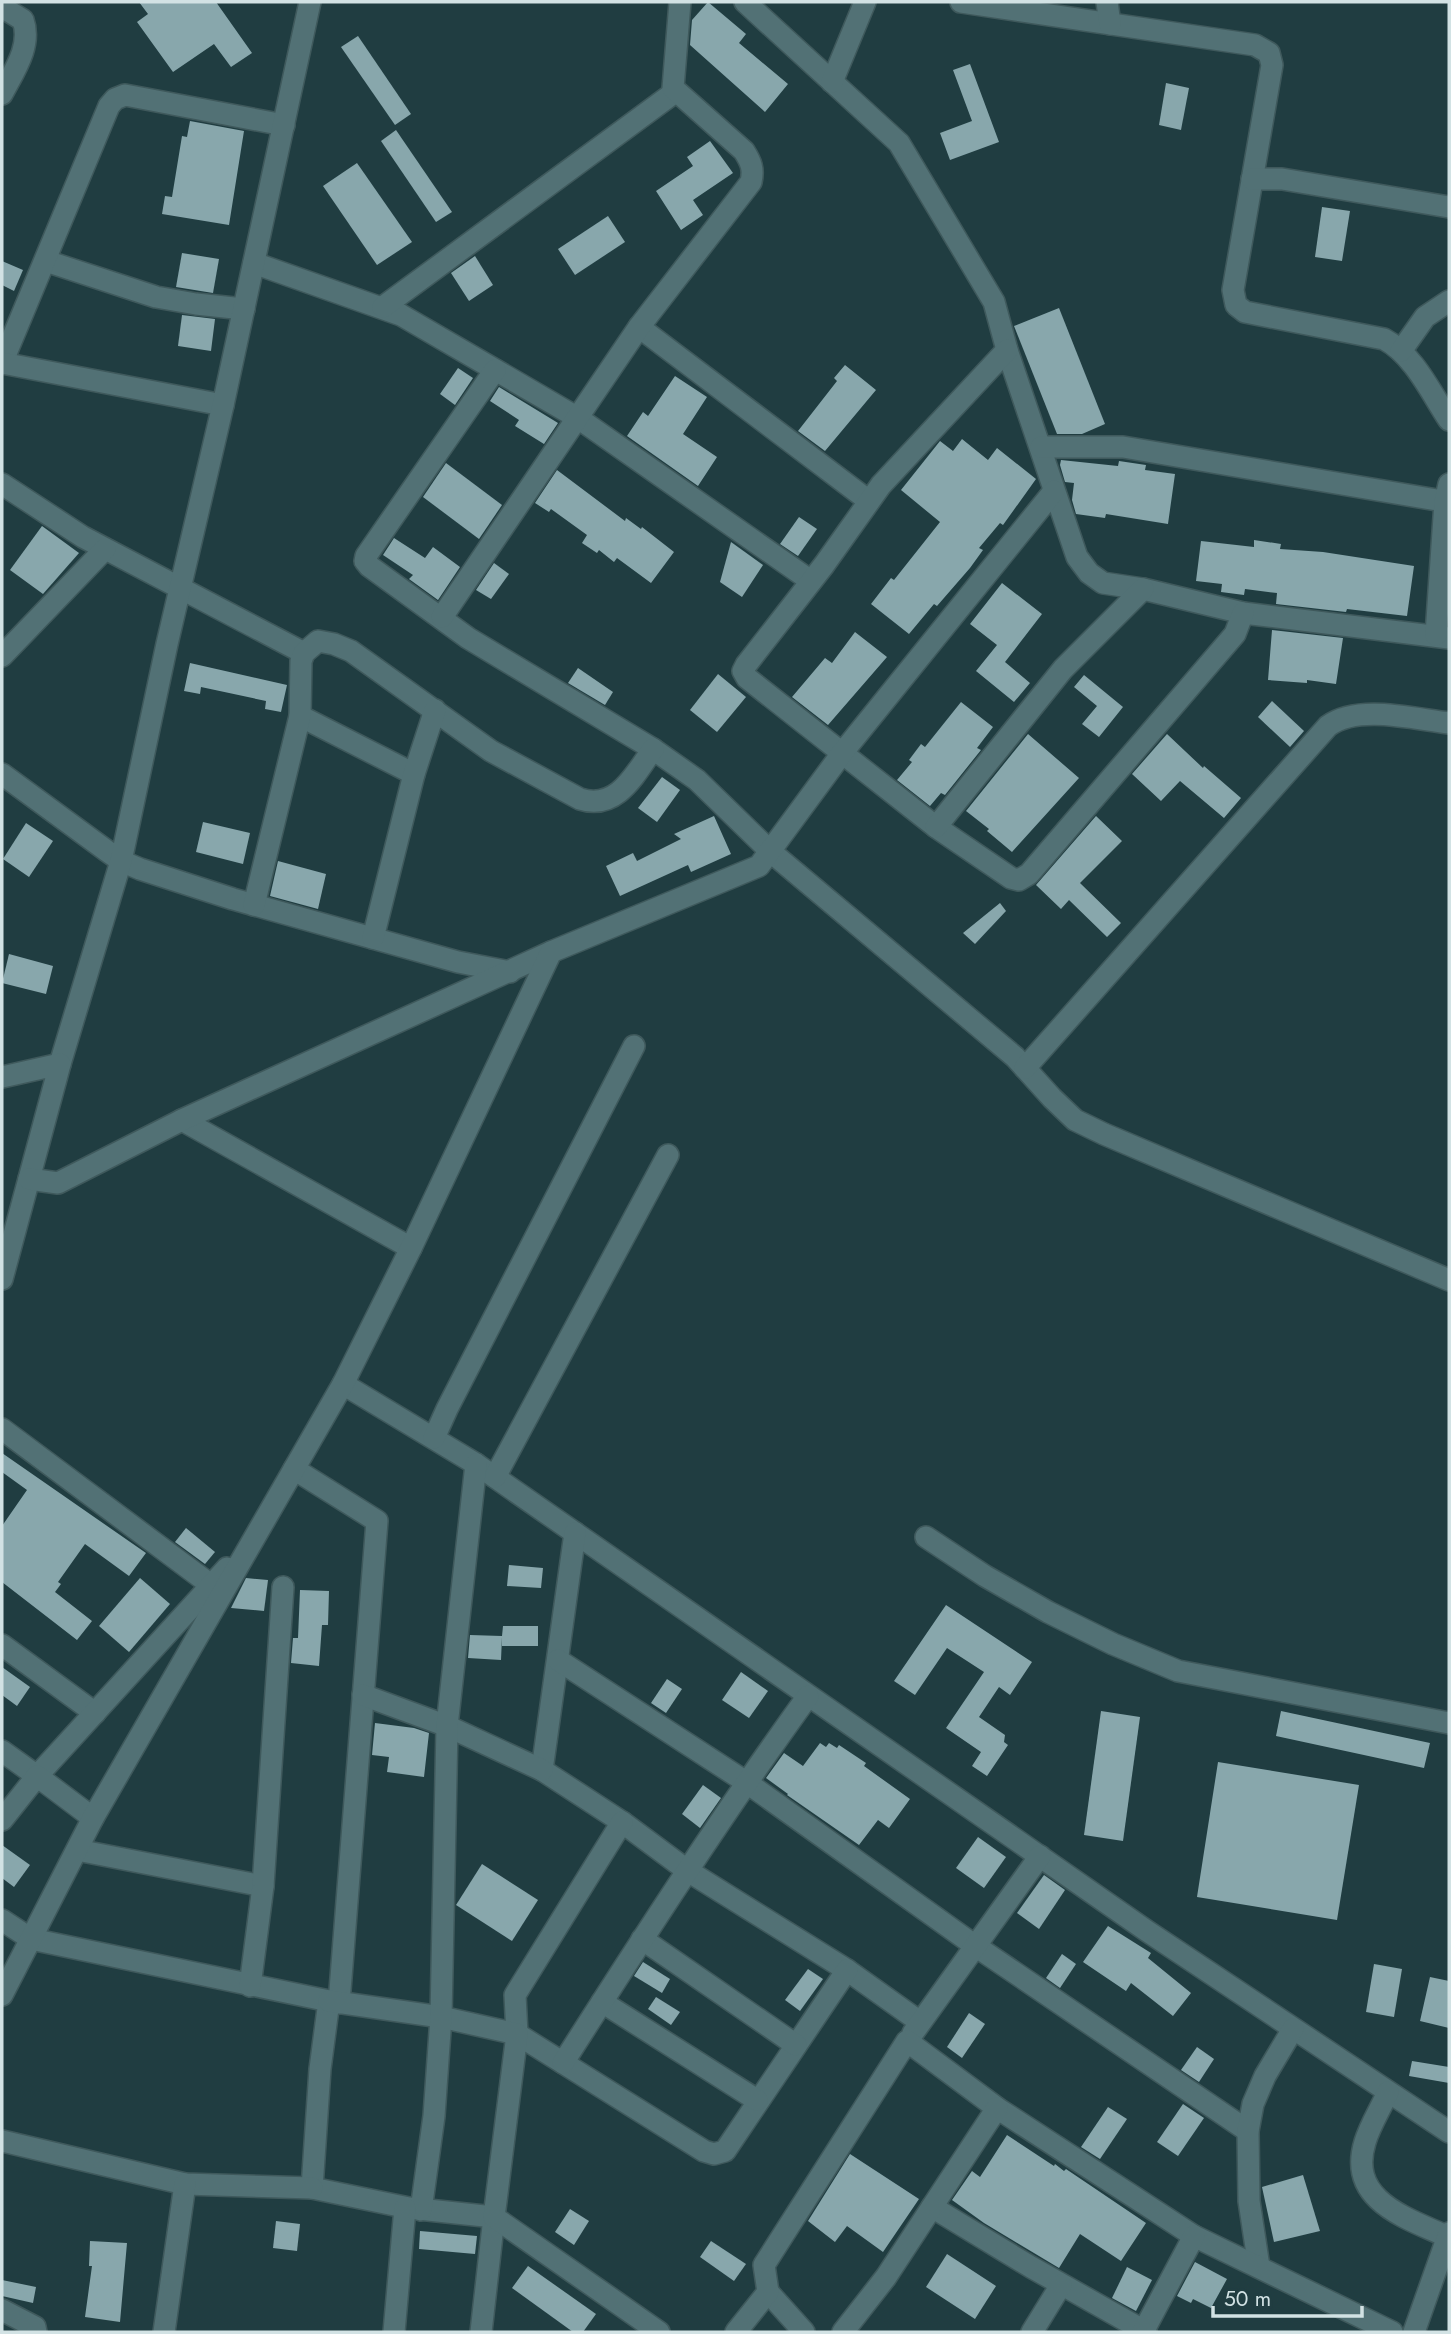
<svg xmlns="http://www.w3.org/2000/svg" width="1451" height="2334" font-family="Jost,sans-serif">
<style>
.building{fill:#88a7ac}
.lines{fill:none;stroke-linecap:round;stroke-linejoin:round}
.minor-casing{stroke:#3f595c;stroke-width:24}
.minor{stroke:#527175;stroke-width:21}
</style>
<rect width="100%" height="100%" fill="#203d41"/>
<g class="building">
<polygon points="139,2 216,2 252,53 231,67 214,44 173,72 137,22 148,14"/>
<polygon points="708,2 746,34 739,43 788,84 765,112 690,45 692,20"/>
<polygon points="358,36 411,114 395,125 341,47"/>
<polygon points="970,64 999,142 950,160 940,133 972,121 953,70"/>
<polygon points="1166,83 1189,88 1181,130 1159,125"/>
<polygon points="190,121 244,131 229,225 162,214 165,196 172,197 182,136 187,137"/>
<polygon points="396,130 452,212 436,222 381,141"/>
<polygon points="710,141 733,173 693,200 703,215 681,230 656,191 693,166 687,157"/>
<polygon points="357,163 412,242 377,265 323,186"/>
<polygon points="1322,207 1350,211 1342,261 1315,257"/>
<polygon points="608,216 625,242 575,275 558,249"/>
<polygon points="182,253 219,259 213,293 176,287"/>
<polygon points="475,256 493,285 469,301 451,273"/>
<polygon points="2,261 23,270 14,291 2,285"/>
<polygon points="1059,308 1105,424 1082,434 1057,434 1014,326"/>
<polygon points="182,315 215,319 211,351 178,346"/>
<polygon points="845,365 876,390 825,451 798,431 837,381 834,378"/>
<polygon points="458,368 473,378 455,405 440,394"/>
<polygon points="675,376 707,397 683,434 717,457 698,486 627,436 643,412 648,416"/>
<polygon points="499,387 558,423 544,444 515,426 519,420 490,401"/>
<polygon points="962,439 988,460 997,448 1036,479 1003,525 1000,523 979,548 983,550 970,568 937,606 934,604 909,634 871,604 891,578 894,580 940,522 901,490 940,441 953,451"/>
<polygon points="1061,460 1118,466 1119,461 1146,465 1145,470 1175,474 1168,524 1106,514 1105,518 1076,514 1072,500 1074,483 1065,482 1060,465"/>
<polygon points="446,463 502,505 479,539 423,497"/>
<polygon points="557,470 625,521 626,518 641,529 642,527 674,552 651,583 617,558 614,562 599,550 597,553 582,543 587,535 551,509 549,512 535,503"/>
<polygon points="799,517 817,529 798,556 780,544"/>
<polygon points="42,526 79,553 43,594 10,570"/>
<polygon points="394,538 425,558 433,547 460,567 438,600 409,579 413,575 383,555"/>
<polygon points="1254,540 1281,544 1280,549 1323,552 1414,566 1407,616 1347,609 1346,612 1276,604 1277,593 1245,589 1244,595 1221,592 1222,584 1196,581 1201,541 1254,547"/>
<polygon points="731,542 763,565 742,597 720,582"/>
<polygon points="494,563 509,574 491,599 476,590"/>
<polygon points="1002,583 1042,614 1005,662 1030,683 1014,702 976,671 997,645 970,624"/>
<polygon points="1272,630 1343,638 1336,684 1307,680 1307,683 1268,680"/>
<polygon points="855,632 887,657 828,725 792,697 825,658 832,663"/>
<polygon points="190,663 287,685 281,712 265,709 266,701 201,687 200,694 184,691"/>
<polygon points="578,668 613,692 605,705 568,683"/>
<polygon points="718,674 746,697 717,732 690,710"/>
<polygon points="1084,675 1123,707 1099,737 1082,724 1097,706 1074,687"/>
<polygon points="1272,701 1304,731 1290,747 1258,717"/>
<polygon points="961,702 993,727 977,748 981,750 945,795 941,793 930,806 897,780 912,762 909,760 921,744 925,747"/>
<polygon points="1028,734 1079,778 1012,852 987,831 989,829 966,811"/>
<polygon points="1167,734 1203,768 1204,766 1241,798 1224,818 1180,781 1161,801 1132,774"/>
<polygon points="662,777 680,790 657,822 638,808"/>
<polygon points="714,816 731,854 691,872 688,865 620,896 606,866 633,853 637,861 681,839 674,834"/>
<polygon points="1096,816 1122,841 1080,883 1121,923 1107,937 1069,900 1061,909 1036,885"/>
<polygon points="203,822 250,833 243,864 196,852"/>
<polygon points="26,823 53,841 29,877 3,859"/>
<polygon points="278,861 326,874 318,909 270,896"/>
<polygon points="1000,903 1006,911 975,944 963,933"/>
<polygon points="9,954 53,966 46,994 2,983"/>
<polygon points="2,1453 146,1553 129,1576 85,1544 58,1582 61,1584 55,1592 92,1621 77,1640 2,1582 2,1526 27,1490 2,1472"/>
<polygon points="186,1528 215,1552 205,1564 175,1542"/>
<polygon points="509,1565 543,1568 541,1588 507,1586"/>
<polygon points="140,1578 170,1604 129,1652 99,1626"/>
<polygon points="246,1578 268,1580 264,1611 231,1608"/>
<polygon points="300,1590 329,1591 328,1625 322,1625 319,1666 291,1663 293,1638 298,1638"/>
<polygon points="946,1605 1032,1662 1010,1695 999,1687 979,1717 1005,1735 1004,1742 1008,1745 987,1776 972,1766 981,1752 946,1728 984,1672 947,1648 915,1695 894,1681"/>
<polygon points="503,1626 538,1626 538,1646 502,1646 502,1637 501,1660 468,1658 470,1635 502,1636"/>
<polygon points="2,1667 30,1687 17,1706 2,1695"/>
<polygon points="741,1672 768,1691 749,1718 722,1700"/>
<polygon points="667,1679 682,1689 666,1713 651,1703"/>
<polygon points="1101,1711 1140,1717 1123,1841 1084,1835"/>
<polygon points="1281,1711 1430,1743 1424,1768 1276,1736"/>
<polygon points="375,1723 414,1728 429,1733 424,1777 387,1772 389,1757 372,1755"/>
<polygon points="820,1743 826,1747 829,1743 837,1748 839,1745 866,1763 864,1766 910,1799 889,1828 878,1820 859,1845 787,1795 788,1794 766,1778 784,1753 803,1766"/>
<polygon points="1218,1762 1359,1785 1337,1920 1197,1897"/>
<polygon points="703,1785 721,1798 700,1828 682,1814"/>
<polygon points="978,1837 1006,1857 984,1888 956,1868"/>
<polygon points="2,1845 30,1865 14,1887 2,1878"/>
<polygon points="482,1864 538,1900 512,1941 456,1905"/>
<polygon points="1044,1875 1065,1890 1039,1929 1017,1913"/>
<polygon points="1108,1926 1151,1953 1148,1958 1191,1993 1173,2016 1131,1983 1126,1991 1083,1962"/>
<polygon points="1062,1954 1076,1964 1060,1988 1046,1978"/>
<polygon points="643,1962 670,1979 662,1993 634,1976"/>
<polygon points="1374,1964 1402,1969 1394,2017 1366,2012"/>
<polygon points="808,1969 823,1979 800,2011 785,2000"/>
<polygon points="1430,1977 1449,1981 1449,2028 1420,2021"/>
<polygon points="656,1997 680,2012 671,2025 648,2009"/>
<polygon points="969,2013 985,2024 962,2058 947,2047"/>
<polygon points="1197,2047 1214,2059 1199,2082 1181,2070"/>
<polygon points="1412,2061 1449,2067 1449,2083 1409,2076"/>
<polygon points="1183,2104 1204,2118 1178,2156 1157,2142"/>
<polygon points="1108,2107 1127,2119 1100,2159 1081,2147"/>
<polygon points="1007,2135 1054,2166 1055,2164 1064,2171 1066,2169 1146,2223 1121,2261 1080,2234 1059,2268 984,2223 952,2200 972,2171 980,2177"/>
<polygon points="850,2154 919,2199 883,2252 847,2226 835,2242 808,2221"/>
<polygon points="1303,2175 1320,2231 1274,2242 1262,2187"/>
<polygon points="570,2209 589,2221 574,2245 555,2232"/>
<polygon points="276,2221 300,2224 297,2251 273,2248"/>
<polygon points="420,2231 477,2236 475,2254 419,2249"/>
<polygon points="90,2241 127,2243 120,2322 85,2317 92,2266 89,2266"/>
<polygon points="711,2241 746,2264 734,2281 700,2257"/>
<polygon points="947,2254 996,2286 975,2319 926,2287"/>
<polygon points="1195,2262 1227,2279 1211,2308 1193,2299 1191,2303 1177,2296"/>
<polygon points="528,2266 596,2314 583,2332 573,2332 512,2288"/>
<polygon points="1127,2267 1152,2280 1136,2311 1112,2298"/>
<polygon points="2,2280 36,2287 33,2303 2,2296"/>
</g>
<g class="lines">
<g class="minor-casing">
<g id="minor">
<polyline points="745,2 899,143 994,302 1007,350 1077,557 1089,573 1103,583 1143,589 1243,613 1449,638"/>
<path d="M961,2l294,43 14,8 3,12 -39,225 3,15 9,7 139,27c30,16 47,54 65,81"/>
<polyline points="1107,2 1110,24"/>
<path d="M2,7l21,13c9,26 -9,51 -21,74"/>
<polyline points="832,82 865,2"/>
<polyline points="1252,179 1282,179 1449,207"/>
<polyline points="46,261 156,297 196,304 244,309"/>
<polyline points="254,263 401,315 578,418 811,581"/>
<polyline points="383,307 675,92"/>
<polyline points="639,327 869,501"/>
<polyline points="1007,350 881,485 824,565 746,665 743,671 747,678 936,827 1011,878 1019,880 1029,874 1235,634 1243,613"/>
<polyline points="1401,351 1425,317 1449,301"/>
<polyline points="2,363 109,106 115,99 125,95 284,125"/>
<polyline points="2,363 223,405"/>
<polyline points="495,370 366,556 365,561 369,566 468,638 653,749 697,780 771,852 1015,1057 1052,1098 1075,1120 1104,1134 1449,1280"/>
<polyline points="1041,447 1123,447 1449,502"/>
<polyline points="2,484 83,537 304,653"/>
<path d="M442,617l197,-290 112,-145c3,-13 0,-20 -7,-31l-71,-63 7,-86"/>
<polyline points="1436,635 1445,502 1449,484"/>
<polyline points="2,656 105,549"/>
<polyline points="300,716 414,774"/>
<polyline points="2,774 107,851 121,861 140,869 233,899 458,962 510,972"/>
<polyline points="936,827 1063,669 1143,589"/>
<path d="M254,905l46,-189 1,-55 3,-8 14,-12 16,3 17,7 140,100 89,48c37,12 55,-25 73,-50"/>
<polyline points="373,938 414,774 435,710"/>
<polyline points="60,1064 121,861 167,644 223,405 310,2"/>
<path d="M1025,1068l303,-342c30,-22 86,-7 121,-3"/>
<polyline points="2,1077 60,1064 2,1279"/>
<polyline points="182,1120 411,1248"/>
<polyline points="29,1179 58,1183 182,1120 551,952"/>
<polyline points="343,1384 476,1464 1147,1931 1449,2132"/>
<polyline points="2,1429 211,1585"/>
<polyline points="434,1438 447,1409 634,1046"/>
<polyline points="294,1469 377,1521 339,2003"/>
<polyline points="495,1477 668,1155"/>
<polyline points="575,1533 542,1770 622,1822 688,1871 847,1970 920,2022"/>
<polyline points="926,1537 985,1576 1048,1612 1113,1644 1178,1671 1449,1723"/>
<polyline points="2,1645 95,1713"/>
<polyline points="558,1660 746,1782 974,1945 1248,2131"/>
<polyline points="363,1695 447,1726 542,1770"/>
<polyline points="2,1751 37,1776 227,1568"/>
<polyline points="2,1820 37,1776 93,1818"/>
<polyline points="622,1822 515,1995 517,2034 704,2151 714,2154 725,2151 847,1970"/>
<polyline points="77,1850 263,1886"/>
<polyline points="2,1920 31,1939 329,2001 320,2069 312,2188 409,2208 494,2217 481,2332"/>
<polyline points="642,1939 796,2045"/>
<polyline points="250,1986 263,1886 283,1587"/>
<polyline points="2,1995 93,1818 343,1384 411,1248 551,952 759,866 843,752 1054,491"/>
<polyline points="329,2001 441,2017 517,2034 494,2217 659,2332"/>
<polyline points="602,2002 757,2100"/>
<polyline points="913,2033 1040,1856"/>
<path d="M563,2063c79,-124 159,-248 245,-367"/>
<path d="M1388,2092c-7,16 -18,33 -23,50 -18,59 42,76 83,95"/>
<polyline points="2,2141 185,2184 312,2188"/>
<polyline points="932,2207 1031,2267 1146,2332"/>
<polyline points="421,2210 434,2116 441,2017 447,1726 476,1464"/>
<polyline points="1259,2267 1249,2201 1248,2131 1253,2104 1265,2076 1293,2029"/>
<polyline points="768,2292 804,2332"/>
<polyline points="2,2310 35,2327 36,2332"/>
<polyline points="164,2332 185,2184"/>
<polyline points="394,2332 405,2208"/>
<polyline points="736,2332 768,2292 764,2265 907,2041 997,2108 1194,2236 1392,2332"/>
<polyline points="843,2332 886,2277 997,2108"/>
<polyline points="1032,2332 1061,2285"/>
<polyline points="1143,2332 1194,2236"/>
<polyline points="1414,2332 1449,2233"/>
</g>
</g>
<use href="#minor" class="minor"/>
</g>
<rect width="1451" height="2334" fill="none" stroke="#d2e2e4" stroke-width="7"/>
<path d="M1213 2306v10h149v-10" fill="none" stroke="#d2e2e4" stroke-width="3.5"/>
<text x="1224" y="2306" font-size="21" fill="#d2e2e4" stroke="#203d41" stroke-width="5" paint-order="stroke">50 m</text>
</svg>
